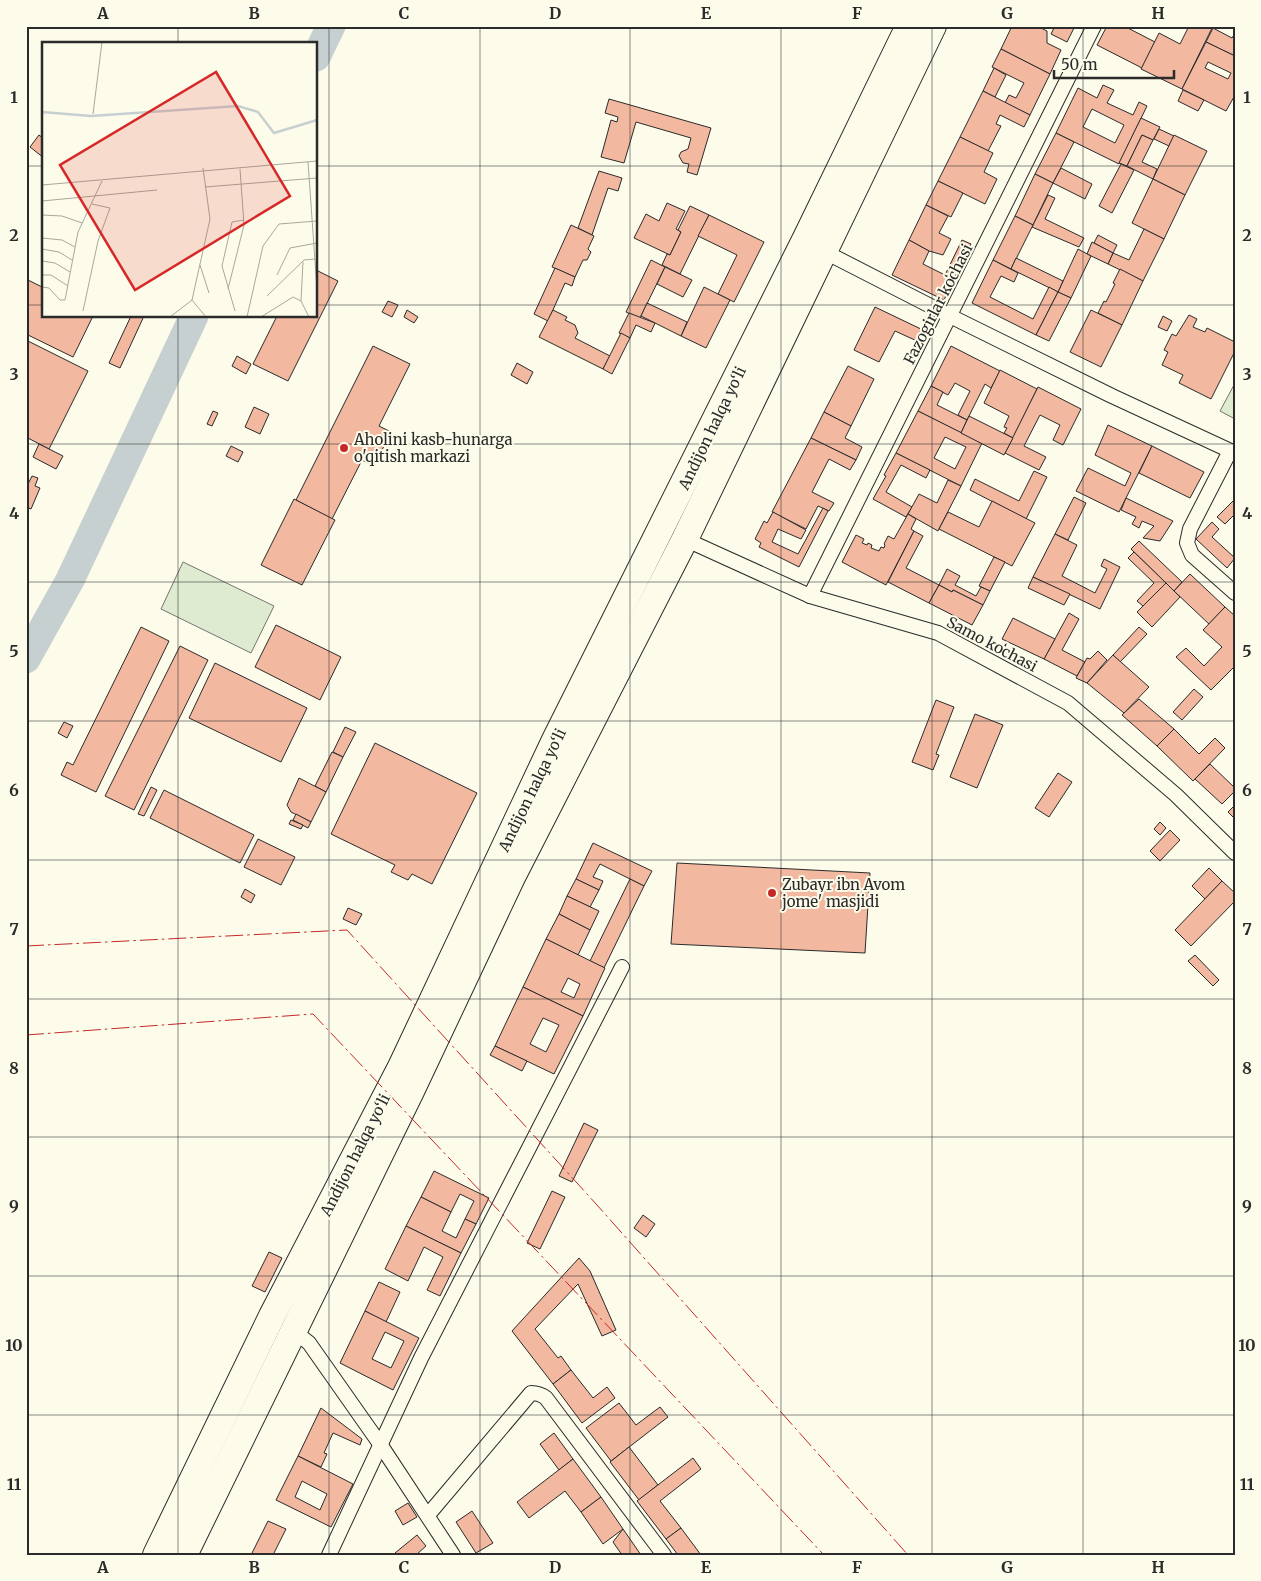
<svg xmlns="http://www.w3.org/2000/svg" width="1261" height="1581" font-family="Merriweather,serif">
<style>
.green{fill:#deebd1;stroke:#74746e}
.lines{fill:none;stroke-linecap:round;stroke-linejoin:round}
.river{stroke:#c7d0d0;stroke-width:29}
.building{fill:#f2b8a0;stroke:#2b2b2b;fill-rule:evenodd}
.street-casing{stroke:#2b2b2b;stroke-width:16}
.highway-casing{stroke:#2b2b2b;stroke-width:28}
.street{stroke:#fdfbea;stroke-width:14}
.highway{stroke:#fdfbea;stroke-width:26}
.power{stroke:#c62828;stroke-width:1;stroke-dasharray:18 4 2.5 4;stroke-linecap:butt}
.grid{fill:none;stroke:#2b2b2b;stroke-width:1;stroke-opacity:0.55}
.poi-dot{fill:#c62828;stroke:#fdfbea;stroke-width:2}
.labels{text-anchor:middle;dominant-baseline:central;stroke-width:4;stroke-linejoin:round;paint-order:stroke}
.street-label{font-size:15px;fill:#2b2b2b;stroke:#fdfbea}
.poi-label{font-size:15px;fill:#2b2b2b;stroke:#fdfbea;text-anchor:start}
.inset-river{fill:none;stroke:#c7d0d0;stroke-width:2.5}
.inset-road{fill:none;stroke:#a9a89e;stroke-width:1}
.view{fill:#d62828;fill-opacity:0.15;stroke:#d62828;stroke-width:2.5}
.inset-edge{fill:none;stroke:#2b2b2b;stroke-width:2.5}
.neatline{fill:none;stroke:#2b2b2b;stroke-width:2}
.grid-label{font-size:16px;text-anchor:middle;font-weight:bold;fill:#2b2b2b}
</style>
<rect width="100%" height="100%" fill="#fdfbea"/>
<g class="green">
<polygon points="1235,383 1235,419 1220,411"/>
<polygon points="183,562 274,606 251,653 161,609"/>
</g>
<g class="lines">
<g class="river">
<polyline points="316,57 331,26"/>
<polyline points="26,659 70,580 194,316"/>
</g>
</g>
<g class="building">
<polygon points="1012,26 1037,26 1047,31 1047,43 1061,50 1050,74 1001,49"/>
<polygon points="1055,26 1071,26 1074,28 1067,42 1051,34"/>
<polygon points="1107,26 1124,26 1155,42 1142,68 1097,45"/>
<polygon points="1189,26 1213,26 1182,89 1141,69 1159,33 1180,44"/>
<polygon points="1213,28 1232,38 1235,33 1235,56 1206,42"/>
<path d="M1206,42l29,14v39l-9,16 -44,-22zM1208,62l23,11 -3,6 -23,-11z"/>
<polygon points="1001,49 1050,74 1030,115 1005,103 1009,95 1016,98 1024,83 992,67"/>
<polygon points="994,68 1006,75 995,97 983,91"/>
<path d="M1103,85l11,5 -7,13 26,12 6,-13 8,4 -28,58 -63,-31 22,-45 19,10zM1092,109l32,16 -9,18 -32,-16z"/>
<polygon points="1183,90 1204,100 1198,111 1178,101"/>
<polygon points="983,91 1030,115 1024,127 1000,115 996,124 1001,126 988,151 960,137"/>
<polygon points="609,99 711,128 697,175 687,172 689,164 683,163 679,156 681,152 688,149 691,138 636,122 624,163 601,157 611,120 617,122 618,117 605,113"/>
<polygon points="1141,118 1160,127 1153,140 1142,135 1127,166 1119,163"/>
<polygon points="1159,129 1174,136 1169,146 1154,139"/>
<polygon points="1056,133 1074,142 1053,183 1035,174"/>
<polygon points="39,135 44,139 44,158 30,147"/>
<polygon points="1142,135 1153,140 1142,162 1157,169 1153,179 1127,166"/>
<polygon points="1174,135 1207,151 1185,195 1153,179"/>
<polygon points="960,137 993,153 984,172 997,179 985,204 938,181"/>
<polygon points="1121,164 1134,170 1112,213 1099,206"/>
<polygon points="1061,168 1092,184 1085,199 1053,183"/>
<polygon points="599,171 622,178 618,191 608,188 592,235 578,228"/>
<polygon points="1035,174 1053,183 1033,225 1015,216"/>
<polygon points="1153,179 1185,195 1164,239 1132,223"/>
<polygon points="938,181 963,193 951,217 926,205"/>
<polygon points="1048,195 1055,198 1045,219 1084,238 1079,247 1032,227"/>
<polygon points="667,203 685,211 676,229 681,232 670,255 634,238 646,214 659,221"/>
<polygon points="926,205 948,216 939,233 951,239 943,255 929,251 909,240"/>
<polygon points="690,206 709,215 680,274 662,265 667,254 670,255 681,232 678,230"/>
<polygon points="709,215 764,242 734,302 718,294 737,255 698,236"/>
<polygon points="1015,216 1033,225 1011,269 993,260"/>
<polygon points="571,225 594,236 588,249 591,252 587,260 583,260 575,277 552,267"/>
<polygon points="1144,229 1164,239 1143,281 1108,264 1113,253 1129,260"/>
<polygon points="1098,235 1117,245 1113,253 1094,243"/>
<polygon points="909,240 929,251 923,264 945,275 962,240 971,244 944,300 892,275"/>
<polygon points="1092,242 1113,253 1108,264 1087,254"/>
<polygon points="1078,249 1091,256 1071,298 1058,292"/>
<polygon points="1016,258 1063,281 1058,292 1011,269"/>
<polygon points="651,260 665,267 640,318 626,312"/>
<polygon points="993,260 1018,273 1014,282 1001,276 990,297 1033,319 1049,287 1058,292 1036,335 972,303"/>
<polygon points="665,267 692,280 683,297 657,284"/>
<polygon points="555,268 575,277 572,286 565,283 548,321 534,314"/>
<polygon points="1120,269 1143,281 1122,325 1098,313 1104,301 1106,302 1115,284 1113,283"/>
<polygon points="316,270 338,281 288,381 253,364 277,316 316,316"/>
<polygon points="26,279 44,288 44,316 93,316 73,357 26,334"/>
<polygon points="704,287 730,300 706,348 681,336"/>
<polygon points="1058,292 1071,298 1049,341 1036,335"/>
<polygon points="388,301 398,305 392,317 382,312"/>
<polygon points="647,303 687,322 681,336 641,316"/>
<polygon points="875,307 923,330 917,341 895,331 879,362 854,350"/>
<polygon points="407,310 418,317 414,323 404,317"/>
<polygon points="553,310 567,317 565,320 575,325 578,333 575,338 610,356 603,369 539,337"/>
<polygon points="1091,310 1122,325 1101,367 1070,352"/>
<polygon points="629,313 655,323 651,332 636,325 630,338 619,333"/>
<polygon points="1189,315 1197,319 1193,327 1205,332 1207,328 1235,342 1235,351 1211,399 1179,383 1183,375 1162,365 1168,352 1164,350 1172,334 1176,336"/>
<polygon points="131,316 144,316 120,368 109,363"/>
<polygon points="1163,316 1172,321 1167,331 1158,327"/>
<polygon points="621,333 630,338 612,374 603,369"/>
<polygon points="26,340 88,371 49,449 26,437"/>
<polygon points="373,346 410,364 379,426 391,432 374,466 362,460 332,519 296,500"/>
<polygon points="951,346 1000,371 991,388 985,384 967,420 958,415 970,391 955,383 948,395 931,386"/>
<polygon points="237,356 251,364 246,374 232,366"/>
<polygon points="517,363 533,372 527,384 511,375"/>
<polygon points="848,366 874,379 851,426 824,412"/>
<polygon points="1000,370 1037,389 1013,438 1004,433 1007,428 1004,427 1009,416 984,403"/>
<polygon points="931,386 943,392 937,405 967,420 961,433 918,411"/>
<polygon points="1038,387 1081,409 1063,445 1053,440 1060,425 1040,415 1024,446 1046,457 1039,470 1005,453"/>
<polygon points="254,407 269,414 260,434 245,427"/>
<polygon points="213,411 218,413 212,426 207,424"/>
<path d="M918,411l64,32 -21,43 -65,-33zM945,437l21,10 -11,22 -21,-11z"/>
<polygon points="824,412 851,426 845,438 862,447 856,460 811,438"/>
<polygon points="969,416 1013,438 1004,455 961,433"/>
<polygon points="1108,425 1152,446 1119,512 1076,491 1088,468 1125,486 1131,473 1095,455"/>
<polygon points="811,438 856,460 850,470 829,459 812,492 834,503 829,511 818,506 806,529 772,512"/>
<polygon points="39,444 63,456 56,469 33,457"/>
<polygon points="231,446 243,452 238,462 226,456"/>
<polygon points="1152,446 1204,472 1190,498 1139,473"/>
<polygon points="896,453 930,470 926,478 901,465 886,492 912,507 906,517 873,499 886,476 884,475"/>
<polygon points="1034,471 1047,477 1026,519 970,490 975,479 1019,501"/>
<polygon points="32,476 38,478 35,486 40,488 31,509 26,507 26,488"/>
<polygon points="948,480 961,486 938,531 908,514 919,494 937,503"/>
<polygon points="1074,497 1086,503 1068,540 1055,534"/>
<polygon points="1126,498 1173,521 1160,541 1143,538 1154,526 1142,521 1139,528 1132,524 1136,517 1121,510"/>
<polygon points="294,499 335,520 302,585 261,565"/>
<polygon points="1235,499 1235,514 1225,524 1217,517"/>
<polygon points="992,501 1035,523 1012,566 939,529 948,512 979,527"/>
<polygon points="823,508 828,511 799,567 759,547 761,543 755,539 764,521 767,523 773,512 806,530 801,539 778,529 772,542 798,554"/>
<polygon points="908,514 916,519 911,529 914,531 886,585 842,562 856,535 864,539 862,543 867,545 868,543 872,545 871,548 879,551 881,547 884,548 885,545 884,544 888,536 894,539"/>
<polygon points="1212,522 1219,529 1212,537 1235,558 1227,568 1196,539"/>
<polygon points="914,531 923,536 906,568 939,585 929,603 888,582"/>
<polygon points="1055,534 1077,545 1062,576 1095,593 1107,569 1101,566 1104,559 1120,567 1100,609 1033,577"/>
<polygon points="1139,541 1182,582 1174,591 1131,549"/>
<polygon points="1134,552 1166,583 1143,606 1137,601 1154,583 1128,558"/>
<polygon points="994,557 1005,562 990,591 979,586"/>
<polygon points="947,569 960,576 955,585 976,596 981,587 990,591 983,605 953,590 952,592 939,585"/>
<polygon points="1190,574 1225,607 1209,624 1174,591"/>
<polygon points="1033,577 1070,594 1064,605 1028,588"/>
<polygon points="1166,583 1180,597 1152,627 1137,612"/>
<polygon points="939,585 952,592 953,590 983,605 972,625 929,603"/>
<polygon points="1225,607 1235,616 1235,666 1211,690 1176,657 1186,648 1204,666 1222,647 1203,630"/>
<polygon points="1069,613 1079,619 1062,650 1085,662 1077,676 1044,659"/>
<polygon points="1013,618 1055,639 1044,659 1002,639"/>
<polygon points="276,625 341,657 320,700 255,667"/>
<polygon points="141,627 169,641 96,792 61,775 67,762 73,765"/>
<polygon points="1139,627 1147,634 1120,662 1113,655"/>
<polygon points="180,646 208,660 134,810 105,796"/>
<polygon points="1098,651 1107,660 1087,683 1076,678 1087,658 1090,659"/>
<polygon points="1113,655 1149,687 1124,713 1087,683"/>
<polygon points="215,663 307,708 281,762 189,718"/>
<polygon points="1194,689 1203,697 1182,720 1173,712"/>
<polygon points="1139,699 1174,729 1157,746 1122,715"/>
<polygon points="936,700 954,707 936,754 939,755 933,770 912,762"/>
<polygon points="975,714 1003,725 977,788 950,777"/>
<polygon points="64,722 73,726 67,738 58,733"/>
<polygon points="345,727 356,732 343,757 333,752"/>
<polygon points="1174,729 1199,754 1215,738 1225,748 1193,781 1157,746"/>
<polygon points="375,743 477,793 432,884 412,874 408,880 391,872 395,865 331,834"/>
<polygon points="332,752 343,757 326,792 315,786"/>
<polygon points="1210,764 1235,788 1235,791 1222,804 1195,779"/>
<polygon points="1058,773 1072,782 1049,817 1035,808"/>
<polygon points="299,778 326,792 311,822 291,812 287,805"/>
<polygon points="151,787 157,790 144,816 138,814"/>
<polygon points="164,790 254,835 240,863 150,818"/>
<polygon points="1235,805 1235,819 1228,812"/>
<polygon points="296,814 311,822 308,828 293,820"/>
<polygon points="291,820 303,825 301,829 289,824"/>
<polygon points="1160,822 1166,828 1160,835 1154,829"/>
<polygon points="1170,830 1180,840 1160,861 1150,851"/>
<polygon points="258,839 295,857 281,885 244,867"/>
<polygon points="593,843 652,871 644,886 600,864 593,877 603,881 599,890 576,879"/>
<polygon points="677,863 870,873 865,953 671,944"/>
<polygon points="1209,868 1222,881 1205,899 1192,886"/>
<polygon points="576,879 599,890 590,907 567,896"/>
<polygon points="630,879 644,886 604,968 590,961"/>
<polygon points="1222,881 1235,893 1235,901 1191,946 1175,930"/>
<polygon points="245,889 255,895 251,903 241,897"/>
<polygon points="567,896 599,911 590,930 559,914"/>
<polygon points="348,908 362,914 356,925 343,919"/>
<polygon points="559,914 590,930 578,955 546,939"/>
<path d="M546,939l59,29 -22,48 -60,-29zM568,978l12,6 -6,14 -13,-6z"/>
<polygon points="1195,955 1219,980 1213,986 1188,961"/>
<path d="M523,987l60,29 -29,58 -59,-28zM543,1018l16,7 -13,27 -16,-8z"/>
<polygon points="495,1046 527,1061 522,1071 490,1055"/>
<polygon points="584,1123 598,1130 572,1182 559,1176"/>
<polygon points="434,1171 489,1198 476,1224 465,1219 474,1201 460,1194 451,1212 421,1197"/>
<polygon points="552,1191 565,1197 540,1249 527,1243"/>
<polygon points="421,1197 451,1212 442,1231 456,1238 465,1219 476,1224 461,1253 406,1226"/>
<polygon points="643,1215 655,1224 646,1237 634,1228"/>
<polygon points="406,1226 461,1253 440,1296 427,1290 443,1257 424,1247 408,1281 385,1269"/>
<polygon points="269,1252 282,1258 265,1292 252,1286"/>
<polygon points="579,1258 590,1271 616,1330 602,1336 578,1284 535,1329 558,1358 561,1356 571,1370 553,1384 512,1331"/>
<polygon points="379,1282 400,1292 386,1322 365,1311"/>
<path d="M365,1311l54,27 -26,52 -53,-27zM385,1332l19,9 -13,27 -19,-9z"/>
<polygon points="571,1370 593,1398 607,1387 615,1398 582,1423 553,1384"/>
<polygon points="619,1403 636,1425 660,1407 668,1417 611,1461 586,1428"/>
<polygon points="321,1408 362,1439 360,1445 333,1433 324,1453 327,1454 321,1467 298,1456"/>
<polygon points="554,1433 573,1459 559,1470 540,1444"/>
<polygon points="629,1447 658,1485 639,1500 610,1462"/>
<path d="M298,1456l55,28 -22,43 -55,-27zM302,1481l25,13 -7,16 -25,-13z"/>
<polygon points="693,1458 701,1469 660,1501 681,1528 666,1539 637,1501"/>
<polygon points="573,1459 601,1497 581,1512 565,1491 529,1518 517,1502"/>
<polygon points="601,1497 623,1529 603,1544 581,1512"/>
<polygon points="408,1503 417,1517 403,1525 395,1511"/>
<polygon points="472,1511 493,1543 476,1553 456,1522"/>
<polygon points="268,1521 286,1529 273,1555 251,1555"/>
<polygon points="681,1528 701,1555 678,1555 666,1539"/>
<polygon points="623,1529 641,1555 622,1555 613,1542"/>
<polygon points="417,1535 426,1546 416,1555 396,1555 395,1553"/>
</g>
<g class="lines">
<g class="street-casing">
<g id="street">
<polyline points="823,251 950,316 1112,396 1235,453"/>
<polyline points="1230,451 1190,529 1187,543 1192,555 1235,593"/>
<polyline points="680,537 810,596 938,633 1068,703 1176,795 1235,853"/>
<polyline points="810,596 1094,26"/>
<polyline points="294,1331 309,1343 380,1444 453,1555"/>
<path d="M428,1515l103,-122c6,0 10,1 15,5l118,157"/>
<polyline points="329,1555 421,1358 622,967"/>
</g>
</g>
<g class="highway-casing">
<g id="highway">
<polyline points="156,1555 272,1316 401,1067 555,740 806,238 909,26"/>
<polyline points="184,1555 411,1091 513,875 685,539 933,26"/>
</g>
</g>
<use href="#street" class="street"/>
<use href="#highway" class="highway"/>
<g class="power">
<polyline points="26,946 347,930 597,1205 908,1555"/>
<polyline points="26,1035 313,1014 824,1555"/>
</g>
</g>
<path class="grid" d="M178,26v18M329,26v1529M480,26v1529M630,26v1529M781,26v1529M932,26v1529M1083,26v1529M26,166h18M316,166h919M26,305h18M316,305h919M178,316v1239M26,444h1209M26,582h1209M26,721h1209M26,860h1209M26,999h1209M26,1137h1209M26,1276h1209M26,1415h1209"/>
<g class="poi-dot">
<circle cx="344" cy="448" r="5"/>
<circle cx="772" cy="893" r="5"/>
</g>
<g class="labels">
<g class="street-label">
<text transform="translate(938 304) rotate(-63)">Fazogirlar koʻchasi</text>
<text transform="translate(712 428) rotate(-64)">Andijon halqa yo‘li</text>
<text transform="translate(992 644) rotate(28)">Samo koʻchasi</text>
<text transform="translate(532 790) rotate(-64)">Andijon halqa yo‘li</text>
<text transform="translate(355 1155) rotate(-63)">Andijon halqa yo‘li</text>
</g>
<g class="poi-label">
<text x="354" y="439">Aholini kasb-hunarga<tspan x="354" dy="17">o'qitish markazi</tspan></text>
<text x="782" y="884">Zubayr ibn Avom<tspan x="782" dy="17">jome' masjidi</tspan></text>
</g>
</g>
<g transform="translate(42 42)">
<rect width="275" height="275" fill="#fdfbea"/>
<path class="inset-river" d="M0,70l49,4 147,-10 20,6 16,21 43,-13"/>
<path class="inset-road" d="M51,72l9,-72M266,120l9,127M0,143l275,-24M163,145l112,-9M0,159l115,-11M0,173l20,1 20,7M0,196l20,2 13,7M0,207l17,3 13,8M0,219l13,2 15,9M158,223l9,28M0,233h9l17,11M235,233l13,-27 27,-5M0,245l7,1 11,12h5l13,-68 24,-51M186,247l16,-64 -4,-56M225,254l37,-36 11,-1M150,258l18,-81 -7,-51M259,259l2,-39M41,269l15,-70 12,-33 -18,-4M193,269l-13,-45 10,-44 12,-2M128,275l22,-17 14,17M205,275l16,-71 16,-22 38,-3M219,275l32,-20 8,4 8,16"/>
<path class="view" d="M174,30l74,124 -155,94 -75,-125z"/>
<rect width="275" height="275" class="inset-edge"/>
</g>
<rect width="1261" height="1581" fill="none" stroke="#fdfbea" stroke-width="55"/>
<path d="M1054 70v8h120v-8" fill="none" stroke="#2b2b2b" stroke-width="2.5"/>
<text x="1061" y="70" font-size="15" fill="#2b2b2b" stroke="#fdfbea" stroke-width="4" paint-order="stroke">50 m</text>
<rect x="28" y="28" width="1206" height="1526" class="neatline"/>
<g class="grid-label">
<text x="103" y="19">A</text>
<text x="254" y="19">B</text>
<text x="404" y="19">C</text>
<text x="555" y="19">D</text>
<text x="706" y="19">E</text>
<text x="857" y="19">F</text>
<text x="1007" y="19">G</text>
<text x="1158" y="19">H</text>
<text x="14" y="103">1</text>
<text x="1247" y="103">1</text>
<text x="14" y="241">2</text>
<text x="1247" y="241">2</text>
<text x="14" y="380">3</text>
<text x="1247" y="380">3</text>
<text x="14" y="519">4</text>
<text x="1247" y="519">4</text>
<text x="14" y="657">5</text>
<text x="1247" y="657">5</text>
<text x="14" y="796">6</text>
<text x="1247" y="796">6</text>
<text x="14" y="935">7</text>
<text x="1247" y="935">7</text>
<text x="14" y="1074">8</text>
<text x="1247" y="1074">8</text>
<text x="14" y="1212">9</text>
<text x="1247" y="1212">9</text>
<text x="14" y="1351">10</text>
<text x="1247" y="1351">10</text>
<text x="14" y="1490">11</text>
<text x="1247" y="1490">11</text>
<text x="103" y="1573">A</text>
<text x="254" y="1573">B</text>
<text x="404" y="1573">C</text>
<text x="555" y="1573">D</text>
<text x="706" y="1573">E</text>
<text x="857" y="1573">F</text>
<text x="1007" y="1573">G</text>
<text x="1158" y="1573">H</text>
</g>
</svg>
